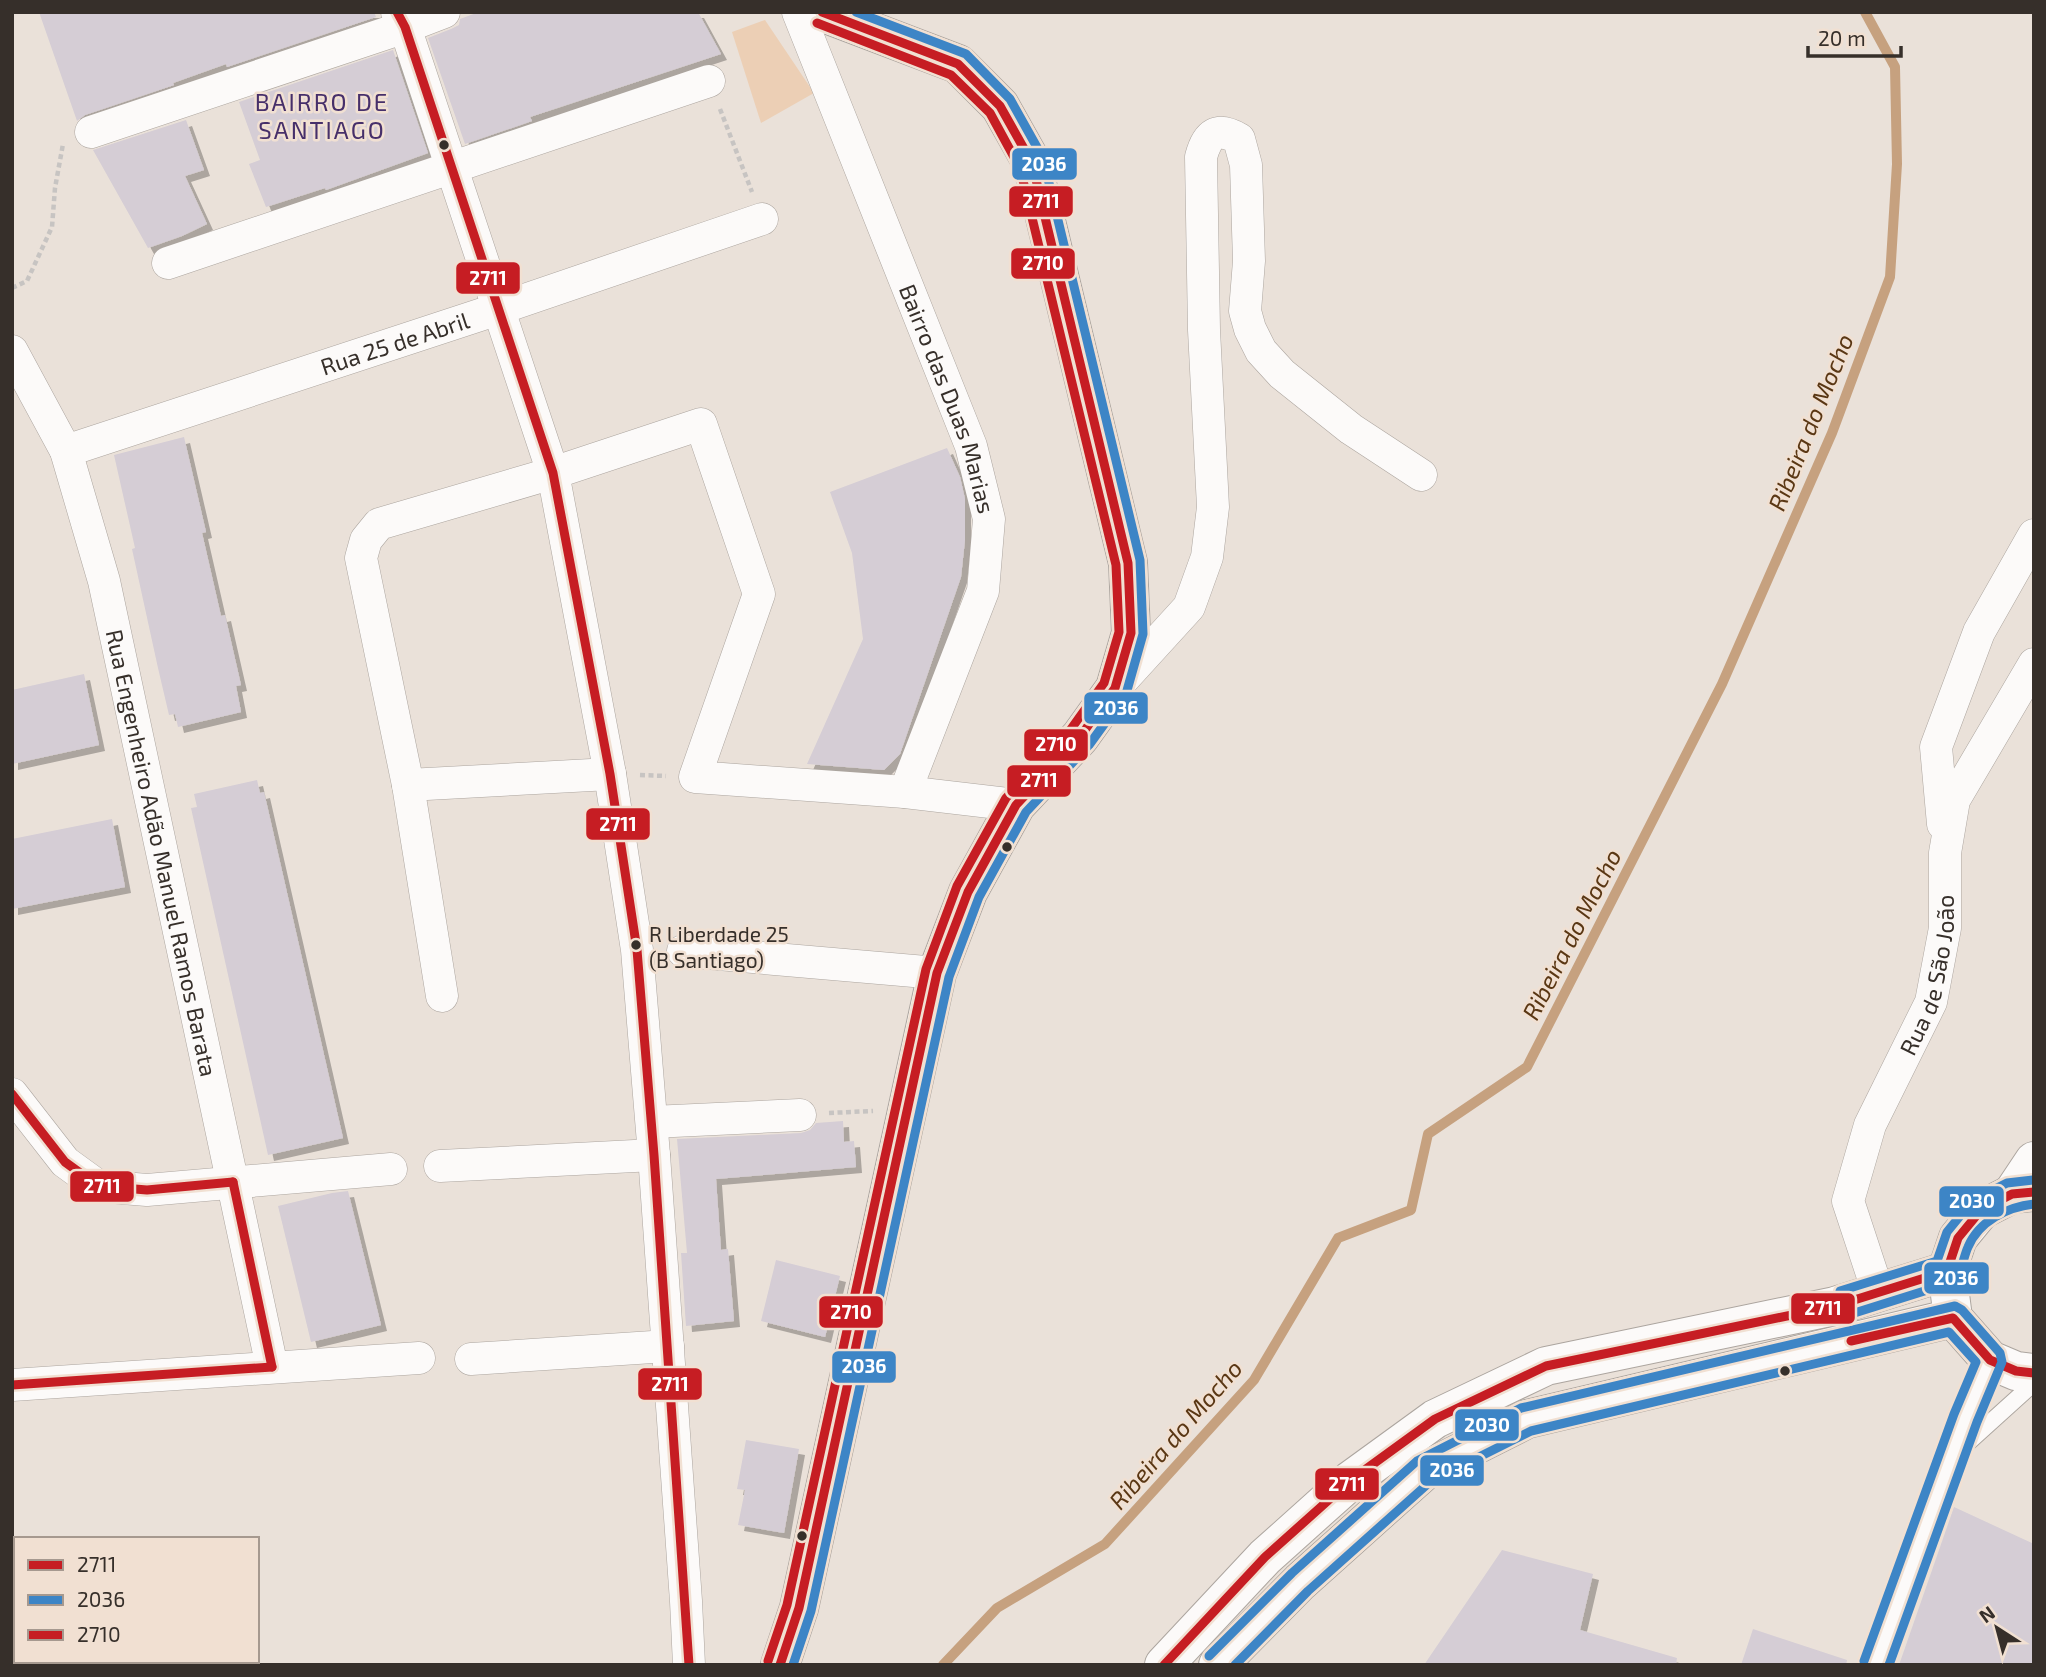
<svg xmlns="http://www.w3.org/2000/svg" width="2046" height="1677" font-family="'Exo 2',sans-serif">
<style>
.green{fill:#eccfb5}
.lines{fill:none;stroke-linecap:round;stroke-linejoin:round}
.stream{stroke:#c6a17f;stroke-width:10}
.building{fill:#d5cdd5;filter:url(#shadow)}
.service-casing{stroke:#aca59f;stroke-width:18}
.minor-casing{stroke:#aca59f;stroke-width:33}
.tertiary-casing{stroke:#aca59f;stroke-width:40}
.path{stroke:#c7c4c2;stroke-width:4.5;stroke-dasharray:5 3.5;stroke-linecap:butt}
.service{stroke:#fcfaf9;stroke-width:16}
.minor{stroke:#fcfaf9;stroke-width:32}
.tertiary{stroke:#fcfaf9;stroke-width:38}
.bus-1-casing{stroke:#f1e0d2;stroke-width:14}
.bus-2-casing{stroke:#f1e0d2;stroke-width:14}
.bus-3-casing{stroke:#f1e0d2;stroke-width:14}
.bus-4-casing{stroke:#f1e0d2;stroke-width:14}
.bus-1{stroke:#c61d23;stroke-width:9}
.bus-2{stroke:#3d85c6;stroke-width:9}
.bus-3{stroke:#c61d23;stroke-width:9}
.bus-4{stroke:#3d85c6;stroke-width:9}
.bus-dot{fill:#362f2a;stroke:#f1e0d2;stroke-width:2.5}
.labels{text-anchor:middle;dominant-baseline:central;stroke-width:5;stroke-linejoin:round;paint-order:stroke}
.bus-label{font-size:21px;fill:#362f2a;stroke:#f1e0d2;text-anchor:start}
.street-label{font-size:23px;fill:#362f2a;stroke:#f1e0d2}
.neighbourhood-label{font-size:24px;letter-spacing:2px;fill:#462f6a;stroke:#f1e0d2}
.water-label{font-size:24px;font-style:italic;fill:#5a3714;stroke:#f1e0d2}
.line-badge{stroke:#f1e0d2;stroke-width:2.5}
.badge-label{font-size:19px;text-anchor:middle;font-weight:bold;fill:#fff}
</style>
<defs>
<filter id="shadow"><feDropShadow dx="6" dy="6" stdDeviation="0" flood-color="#0004"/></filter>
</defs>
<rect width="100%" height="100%" fill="#eae1d9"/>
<polygon class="green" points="765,20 814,93 761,123 732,32"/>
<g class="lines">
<polyline class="stream" points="943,1665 997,1608 1105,1544 1254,1380 1338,1238 1411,1210 1428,1134 1527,1067 1722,684 1832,433 1890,277 1897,164 1895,67 1865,12"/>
</g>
<g class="building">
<polygon points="39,12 374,12 376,17 227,67 226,64 173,83 174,85 85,115 77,121"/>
<polygon points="479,12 698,12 721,54 530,117 532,121 465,144 428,38 451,29 459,25 460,19"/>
<polygon points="393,50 428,153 326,190 325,188 266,207 249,164 260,160 239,102"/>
<polygon points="186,120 204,170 185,176 207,224 182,236 148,248 93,150"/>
<polygon points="184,437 206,532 202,533 221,616 225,615 241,685 236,686 241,712 178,727 175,714 169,715 158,668 132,549 135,548 114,455"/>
<polygon points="947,448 960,477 965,499 965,540 961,577 900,754 884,770 807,764 863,639 852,553 830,492"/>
<polygon points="84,674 99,745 12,764 12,690"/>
<polygon points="257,780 260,793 264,792 343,1138 268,1155 191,808 197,807 194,794"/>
<polygon points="112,819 125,887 12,909 12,839"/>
<polygon points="843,1121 844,1142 854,1141 856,1167 716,1179 721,1250 728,1249 734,1321 686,1326 681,1253 687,1253 677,1139 801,1133 810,1130 816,1123"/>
<polygon points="348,1191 381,1325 311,1342 278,1206 332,1193"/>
<polygon points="776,1260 840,1276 825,1337 761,1321"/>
<polygon points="746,1440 799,1449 784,1533 738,1525 745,1490 737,1489"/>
<polygon points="1954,1507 2034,1544 2034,1665 1899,1665"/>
<polygon points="1502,1550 1593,1574 1580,1630 1677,1658 1676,1665 1424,1665"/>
<polygon points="1753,1629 1847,1660 1846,1665 1741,1665"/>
</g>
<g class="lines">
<g class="service-casing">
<g id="service">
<polyline points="1952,1457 2034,1383"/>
<polyline points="1876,1665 1966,1418 1990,1360"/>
</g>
</g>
<g class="minor-casing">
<g id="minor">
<polyline points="397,12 405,27 553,473 610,774 637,950 654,1155 686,1601 689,1665"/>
<path id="s1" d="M798,12l173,434 18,73 -6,72 -78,201"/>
<polyline points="91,132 405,27 444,12"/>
<polyline points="168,263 709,81"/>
<path id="s2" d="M12,351l54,100 38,130 168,786"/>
<path id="s3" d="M66,451l432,-142 264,-90"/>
<path d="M1116,687l73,-80 18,-50 6,-50 -9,-177 -3,-173c6,-23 16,-31 38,-18l7,26 3,96 -4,50 5,18 11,22 21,23 69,55 70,46"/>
<polyline points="408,785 610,774"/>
<polyline points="1943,824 1936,747 1979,632 2034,535"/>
<polyline points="683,951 937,973"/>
<polyline points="442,996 408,785 361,558 366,540 379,524 553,473 701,424 759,594 695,777 905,792 1016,805"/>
<polyline points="12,1094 65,1162 98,1186 147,1190 391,1169"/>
<polyline points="652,1122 800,1115"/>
<polyline points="440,1166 654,1155"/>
<path id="s4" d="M1878,1292l-30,-91 22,-76 61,-123 14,-74v-75l9,-53 80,-136"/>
<polyline points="471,1359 668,1346"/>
<polyline points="12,1385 419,1358"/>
</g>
</g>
<g class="tertiary-casing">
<g id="tertiary">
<polyline points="2034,1192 2012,1194 1981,1210 1958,1238 1947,1271 1953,1318 1990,1360 2016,1371 2034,1373"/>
<polyline points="2012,1194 2034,1161"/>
<polyline points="780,1665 799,1608 937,973 968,892 1016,805 1080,737 1115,688 1131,633 1128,563 1032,163 1000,106 958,64 821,12"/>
<polyline points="1164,1665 1265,1557 1351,1480 1435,1419 1546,1366 1835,1306 1947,1271"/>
<polyline points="1218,1665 1300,1582 1424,1471 1527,1419 1953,1318"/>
</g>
</g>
<g class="path">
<polyline points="720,109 752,192"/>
<polyline points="12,288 27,281 52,227 55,188 63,144"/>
<polyline points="640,775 666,776"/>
<polyline points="829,1113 873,1111"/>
</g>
<use href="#service" class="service"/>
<use href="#minor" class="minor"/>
<use href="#tertiary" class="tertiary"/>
<g class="bus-1-casing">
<g id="bus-1">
<polyline points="397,12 405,27 553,473 610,774 637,950 654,1155 689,1665"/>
<polyline points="12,1094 65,1162 98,1186 147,1190 233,1182"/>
<polyline points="233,1182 272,1367"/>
<polyline points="1851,1341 1953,1318 1990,1360 2016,1371 2034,1373"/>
<polyline points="12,1385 272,1367"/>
<polyline points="780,1665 799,1608 937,973 968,892 1016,805 1080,737 1115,688 1131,633 1128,563 1032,163 1000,106 958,64 822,12"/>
<polyline points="1164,1665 1265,1557 1351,1480 1435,1419 1546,1366 1835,1306 1947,1271 1958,1238 1981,1210 2012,1194 2034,1192"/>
</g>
</g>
<g class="bus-2-casing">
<g id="bus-2">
<path d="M1848,1315l105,-33c9,-9 10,-24 15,-35 11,-26 39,-40 66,-43"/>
<polyline points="793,1665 811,1611 949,977 979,897 1026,812 1089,745 1126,694 1143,634 1140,560 1043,158 1010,99 966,54 856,12"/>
<polyline points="1235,1665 1308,1591 1431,1481 1531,1431 1949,1332 1976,1362 1954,1414 1864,1661"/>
</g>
</g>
<g class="bus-3-casing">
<polyline id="bus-3" points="768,1661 787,1605 926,969 957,886 1006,798 1071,729 1104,683 1119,632 1116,565 1020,168 990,113 951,75 817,23"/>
</g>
<g class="bus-4-casing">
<g id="bus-4">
<polyline points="1840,1291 1937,1261 1947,1232 1973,1200 2007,1183 2033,1180"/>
<polyline points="1209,1656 1292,1573 1417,1461 1521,1408 1955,1306 1962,1310 2000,1353 2002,1362 1977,1422 1889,1665"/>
</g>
</g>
<use href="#bus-1" class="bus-1"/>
<use href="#bus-2" class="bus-2"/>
<use href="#bus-3" class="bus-3"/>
<use href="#bus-4" class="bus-4"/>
</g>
<g class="bus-dot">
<circle cx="444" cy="145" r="6"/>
<circle cx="1007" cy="847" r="6"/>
<circle cx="636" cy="945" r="6"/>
<circle cx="1785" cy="1371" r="6"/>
<circle cx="802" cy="1536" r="6"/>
</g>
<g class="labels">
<g class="bus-label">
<text x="649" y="933">R Liberdade 25<tspan x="649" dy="26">(B Santiago)</tspan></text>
</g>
<g class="street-label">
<text stroke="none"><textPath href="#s3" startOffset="346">Rua 25 de Abril</textPath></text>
<text stroke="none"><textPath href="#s1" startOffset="415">Bairro das Duas Marias</textPath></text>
<text stroke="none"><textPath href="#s2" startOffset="527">Rua Engenheiro Adão Manuel Ramos Barata</textPath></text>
<text stroke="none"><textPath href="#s4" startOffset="338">Rua de São João</textPath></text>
</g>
<g class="neighbourhood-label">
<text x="322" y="101">BAIRRO DE<tspan x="322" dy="28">SANTIAGO</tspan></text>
</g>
<g class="water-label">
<text transform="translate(1810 422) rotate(-68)">Ribeira do Mocho</text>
<text transform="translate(1571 934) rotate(-63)">Ribeira do Mocho</text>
<text transform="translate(1175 1434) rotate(-49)">Ribeira do Mocho</text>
</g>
</g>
<g class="line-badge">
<rect x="1011" y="147" width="67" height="34" rx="7" fill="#3d85c6"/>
<rect x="1008" y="185" width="66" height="33" rx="7" fill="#c61d23"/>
<rect x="1010" y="247" width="66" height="33" rx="7" fill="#c61d23"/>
<rect x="455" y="261" width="66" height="34" rx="7" fill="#c61d23"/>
<rect x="1083" y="691" width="66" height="34" rx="7" fill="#3d85c6"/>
<rect x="1023" y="728" width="66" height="34" rx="7" fill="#c61d23"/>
<rect x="1006" y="764" width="66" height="34" rx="7" fill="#c61d23"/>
<rect x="585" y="807" width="66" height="34" rx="7" fill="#c61d23"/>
<rect x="69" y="1170" width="66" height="33" rx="7" fill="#c61d23"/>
<rect x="1938" y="1185" width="67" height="33" rx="7" fill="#3d85c6"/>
<rect x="1923" y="1261" width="67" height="34" rx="7" fill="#3d85c6"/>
<rect x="1790" y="1292" width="66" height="33" rx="7" fill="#c61d23"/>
<rect x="818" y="1295" width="66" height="34" rx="7" fill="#c61d23"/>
<rect x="831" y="1350" width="66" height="34" rx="7" fill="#3d85c6"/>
<rect x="637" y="1367" width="66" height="34" rx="7" fill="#c61d23"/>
<rect x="1454" y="1408" width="66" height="34" rx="7" fill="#3d85c6"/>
<rect x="1419" y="1454" width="66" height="33" rx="7" fill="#3d85c6"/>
<rect x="1314" y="1467" width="66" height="34" rx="7" fill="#c61d23"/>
</g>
<g class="badge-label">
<text x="1044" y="171">2036</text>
<text x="1041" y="208">2711</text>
<text x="1043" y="270">2710</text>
<text x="488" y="285">2711</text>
<text x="1116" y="715">2036</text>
<text x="1056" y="751">2710</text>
<text x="1039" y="787">2711</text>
<text x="618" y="831">2711</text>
<text x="102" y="1193">2711</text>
<text x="1972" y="1208">2030</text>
<text x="1956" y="1285">2036</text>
<text x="1823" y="1315">2711</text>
<text x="851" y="1319">2710</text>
<text x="864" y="1373">2036</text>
<text x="670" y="1391">2711</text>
<text x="1487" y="1432">2030</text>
<text x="1452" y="1477">2036</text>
<text x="1347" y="1491">2711</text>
</g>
<rect width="2046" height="1677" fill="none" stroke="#362f2a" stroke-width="28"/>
<rect x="14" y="1537" width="245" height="126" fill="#f1e0d2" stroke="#a6998f" stroke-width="2"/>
<rect x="28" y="1560" width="35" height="10" fill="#c61d23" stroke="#a6998f" stroke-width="2"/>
<text x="77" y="1572" font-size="21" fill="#362f2a">2711</text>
<rect x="28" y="1595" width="35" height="10" fill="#3d85c6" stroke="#a6998f" stroke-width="2"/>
<text x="77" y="1607" font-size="21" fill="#362f2a">2036</text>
<rect x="28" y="1630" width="35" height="10" fill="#c61d23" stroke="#a6998f" stroke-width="2"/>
<text x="77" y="1642" font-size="21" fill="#362f2a">2710</text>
<g transform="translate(1997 1628) rotate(324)" stroke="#f1e0d2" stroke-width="5" paint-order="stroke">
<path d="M0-5L12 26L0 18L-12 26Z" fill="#362f2a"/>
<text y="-10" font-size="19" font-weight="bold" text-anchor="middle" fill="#362f2a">N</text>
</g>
<path d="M1808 46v10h93v-10" fill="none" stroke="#362f2a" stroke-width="3.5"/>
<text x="1818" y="46" font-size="21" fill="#362f2a" stroke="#f1e0d2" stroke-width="5" paint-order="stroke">20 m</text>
</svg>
